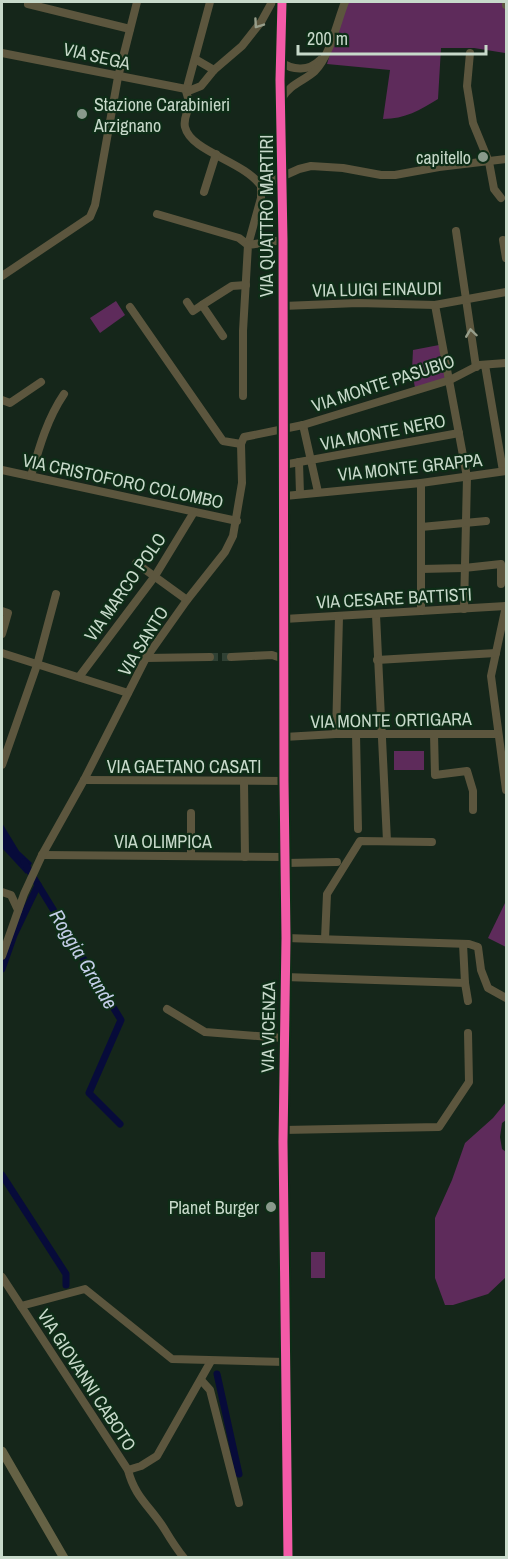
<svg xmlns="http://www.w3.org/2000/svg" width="508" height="1559" font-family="'Archivo Narrow',sans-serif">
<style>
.green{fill:#5e2b5b}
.water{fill:#070b3a}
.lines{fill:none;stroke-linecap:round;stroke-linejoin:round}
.canal{stroke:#070b3a;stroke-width:7}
.minor-tunnel{stroke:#304134;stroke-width:8;stroke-dasharray:8 4;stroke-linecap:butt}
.minor{stroke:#5c563e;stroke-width:8}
.major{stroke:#656245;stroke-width:9}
.cycleway-casing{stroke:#0e2d17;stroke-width:13}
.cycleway{stroke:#f35aa7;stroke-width:9}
.oneway{stroke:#979e8b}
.poi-dot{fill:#899a8c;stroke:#0e2d17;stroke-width:2}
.labels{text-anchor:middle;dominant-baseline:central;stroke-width:4.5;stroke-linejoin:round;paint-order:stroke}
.street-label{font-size:18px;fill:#c7d9ca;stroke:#0e2d17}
.poi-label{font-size:18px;fill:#c7d9ca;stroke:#0e2d17;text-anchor:end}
.water-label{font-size:20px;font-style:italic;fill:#c3cde7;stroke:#0e2d17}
</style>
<rect width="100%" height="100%" fill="#15261a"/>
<g class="green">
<path d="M345,2h161v47l-1,4 -31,-5h-33l-3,51c-18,11 -33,20 -55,20l7,-49 -63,-6z"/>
<polygon points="116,301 125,315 100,333 90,318"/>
<polygon points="439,345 446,379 415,388 412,370 413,350"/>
<rect x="394" y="751" width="30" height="19"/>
<polygon points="506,901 506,947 488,938"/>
<polygon points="506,1102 506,1120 502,1123 500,1137 502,1149 506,1152 506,1277 488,1294 453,1305 445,1305 435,1278 435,1218 452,1180 465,1143 493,1118"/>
<rect x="311" y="1252" width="14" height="26"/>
</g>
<polygon class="water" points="2,823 19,851 32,863 26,874 2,848"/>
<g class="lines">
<g class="canal">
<polyline points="24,862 121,1020 89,1093 120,1124"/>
<polyline points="2,969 14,935 38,885"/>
<polyline points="2,1175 66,1274 66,1285"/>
<polyline points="217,1374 239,1474"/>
</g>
<polyline class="minor-tunnel" points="210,657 231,657"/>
<g class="minor">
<path d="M210,2l-24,89c1,4 3,9 3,13 -1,9 -6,14 -4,23 6,25 59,34 76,59"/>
<polyline points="282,2 280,80 283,240 284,781 286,938 283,1142 288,1558"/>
<polyline points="506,2 506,5"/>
<polyline points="28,4 130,29"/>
<polyline points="2,53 191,90 201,86 214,70 242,46 261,22 272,2"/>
<polyline points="470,53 467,86 473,123 489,162 494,189 501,198"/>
<polyline points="195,59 214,70"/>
<path d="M281,62c12,9 28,9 39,-2"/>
<path d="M282,98c8,-14 22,-17 33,-27 15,-15 22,-49 30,-69"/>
<polyline points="204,192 216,154"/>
<polyline points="157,214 239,238 248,245 261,198 261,186 299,169 311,166 343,168 381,175 395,175 439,167 506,159"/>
<polyline points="456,231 476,367"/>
<polyline points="503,240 506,258"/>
<polyline points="2,276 90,217 95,205 118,77 137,2"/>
<polyline points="187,302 193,311 202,305"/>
<polyline points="435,305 467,477 464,609"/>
<polyline points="283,306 358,303 435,305 506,292"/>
<polyline points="130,307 223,441 241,444"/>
<polyline points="223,336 202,305 232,286 246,285"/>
<polyline points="485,365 503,471"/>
<polyline points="243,396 243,331 248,245 283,240"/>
<polyline points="2,400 10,403 41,382"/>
<polyline points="303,425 318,492"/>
<polyline points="299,462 300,494"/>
<polyline points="283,465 459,433"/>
<polyline points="2,470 237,521"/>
<path d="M31,476c8,-28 16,-57 33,-82"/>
<polyline points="285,496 421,483 506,471"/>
<polyline points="421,527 486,521"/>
<polyline points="136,563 187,600"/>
<polyline points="421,569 464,568 501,564 501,584"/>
<polyline points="506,606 491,676 506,790"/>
<polyline points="2,611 8,613 2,634"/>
<polyline points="421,611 421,483"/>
<polyline points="376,615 387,841"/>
<polyline points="284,619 506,606"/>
<polyline points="2,653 128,693"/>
<polyline points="231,657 272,655 284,659"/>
<polyline points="146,658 210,657"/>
<polyline points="377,660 496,653"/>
<polyline points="79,677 155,576 194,512"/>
<polyline points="336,734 339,617"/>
<polyline points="356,734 358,829"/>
<polyline points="434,734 435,775 467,771 473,791 473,810"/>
<polyline points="284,737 336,734 498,734"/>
<polyline points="2,765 37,665 56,594"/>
<polyline points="84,780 284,781"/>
<polyline points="244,782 245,857"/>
<polyline points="191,813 191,856"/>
<polyline points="42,855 284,857"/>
<polyline points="285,863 337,862"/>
<polyline points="2,892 11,895 18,910"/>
<polyline points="286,938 469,944 478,947 481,970 488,988 506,998"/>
<polyline points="325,939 327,894 360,841 432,842"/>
<polyline points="463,944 465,983 468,1001"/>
<polyline points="2,956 24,894 42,855 84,780 146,658 187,600 225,552 233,536 242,483 241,444 244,437 303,425 450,380 479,365 506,363"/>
<polyline points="285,977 465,983"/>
<polyline points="167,1009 205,1032 283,1038"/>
<polyline points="283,1130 439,1127 469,1082 468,1033"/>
<polyline points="2,1277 21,1306 85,1289 172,1359 286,1362"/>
<path d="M21,1306l107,164c7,28 23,37 37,60 6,10 11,18 19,28"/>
<polyline points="201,1380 210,1390 239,1503"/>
<polyline points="128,1470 141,1466 157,1456 211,1361"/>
</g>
<polyline class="major" points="2,1451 64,1558"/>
<g class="cycleway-casing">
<polyline id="cycleway" points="282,2 280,80 283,240 284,781 286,938 283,1142 288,1558"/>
</g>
<use href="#cycleway" class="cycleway"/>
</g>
<defs><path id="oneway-chevron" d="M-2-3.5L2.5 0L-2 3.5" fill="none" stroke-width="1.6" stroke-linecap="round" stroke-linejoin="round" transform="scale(1.5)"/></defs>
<g class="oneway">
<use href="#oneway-chevron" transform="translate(258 24) rotate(125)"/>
<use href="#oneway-chevron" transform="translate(471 333) rotate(-98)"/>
</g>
<g class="poi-dot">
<circle cx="82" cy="114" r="6"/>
<circle cx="483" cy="157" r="6"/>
<circle cx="271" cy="1207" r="6"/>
</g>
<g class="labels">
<g class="street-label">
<text transform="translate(97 56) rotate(13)">VIA SEGA</text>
<text transform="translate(266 216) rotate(-90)">VIA QUATTRO MARTIRI</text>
<text transform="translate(377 289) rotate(-1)">VIA LUIGI EINAUDI</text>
<text transform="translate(383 383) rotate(-18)">VIA MONTE PASUBIO</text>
<text transform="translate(383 432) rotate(-11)">VIA MONTE NERO</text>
<text transform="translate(410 467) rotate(-6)">VIA MONTE GRAPPA</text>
<text transform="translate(123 481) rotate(12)">VIA CRISTOFORO COLOMBO</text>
<text transform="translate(125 587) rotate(-55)">VIA MARCO POLO</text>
<text transform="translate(394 598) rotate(-3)">VIA CESARE BATTISTI</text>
<text transform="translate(143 641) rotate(-58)">VIA SANTO</text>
<text transform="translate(391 720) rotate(-1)">VIA MONTE ORTIGARA</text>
<text x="184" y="766">VIA GAETANO CASATI</text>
<text x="163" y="841">VIA OLIMPICA</text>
<text transform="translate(268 1027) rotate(-89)">VIA VICENZA</text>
<text transform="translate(87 1380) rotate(57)">VIA GIOVANNI CABOTO</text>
</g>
<g class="poi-label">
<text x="94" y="104" text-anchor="start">Stazione Carabinieri<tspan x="94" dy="21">Arzignano</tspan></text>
<text x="471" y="157">capitello</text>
<text x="259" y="1207">Planet Burger</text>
</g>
<g class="water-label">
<text transform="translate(84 959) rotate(59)">Roggia Grande</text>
</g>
</g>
<rect width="508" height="1559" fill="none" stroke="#c7d9ca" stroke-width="6"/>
<path d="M298 45v9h188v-9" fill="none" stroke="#c7d9ca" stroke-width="3"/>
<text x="307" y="45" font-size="18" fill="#c7d9ca" stroke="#0e2d17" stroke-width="4.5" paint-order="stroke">200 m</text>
</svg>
